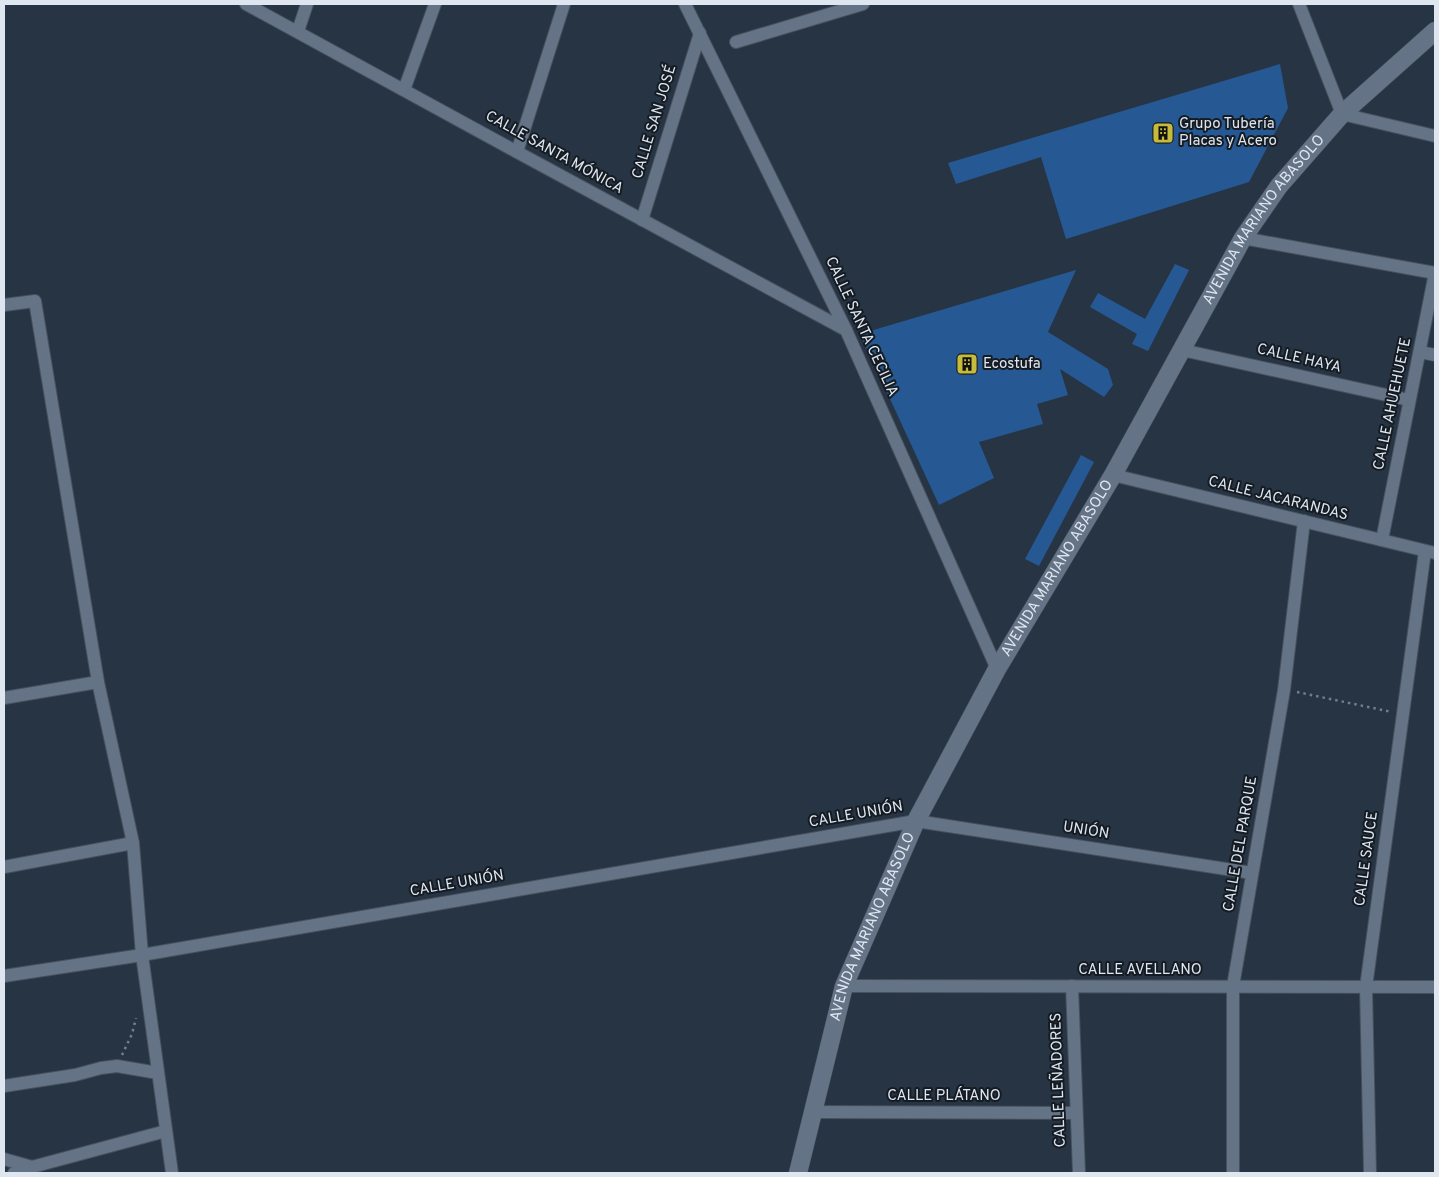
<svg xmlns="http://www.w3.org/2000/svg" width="1439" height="1177" font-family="Overpass,sans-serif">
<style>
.building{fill:#265993}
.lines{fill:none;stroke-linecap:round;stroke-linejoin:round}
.street-casing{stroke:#46505d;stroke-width:14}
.secondary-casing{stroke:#46505d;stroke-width:19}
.path{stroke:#737e8b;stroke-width:2.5;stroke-dasharray:2.5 4;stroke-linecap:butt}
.street{stroke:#647385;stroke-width:12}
.secondary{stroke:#647385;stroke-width:18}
.labels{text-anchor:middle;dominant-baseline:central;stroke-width:4;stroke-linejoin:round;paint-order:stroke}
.street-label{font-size:15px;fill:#dee6f0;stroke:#151b22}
.poi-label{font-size:15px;fill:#dee6f0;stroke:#151b22;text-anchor:start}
</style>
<rect width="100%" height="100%" fill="#273444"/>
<g class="building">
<polygon points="1280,64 1288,108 1249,182 1066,239 1041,157 956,184 948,163"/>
<polygon points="1175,264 1189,270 1148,351 1132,344 1137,334 1090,307 1098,293 1145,319"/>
<polygon points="1076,270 1048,332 1108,369 1113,385 1104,397 1060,369 1068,395 1037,404 1043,424 979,442 994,478 939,505 860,334"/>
<polygon points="1081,455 1094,462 1039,566 1025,559"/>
</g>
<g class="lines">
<g class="street-casing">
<g id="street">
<polyline points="246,4 517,152 846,330"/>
<polyline points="685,4 846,330 997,669"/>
<polyline points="1299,4 1342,114 1435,136"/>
<polyline points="298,31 307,4"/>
<polyline points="736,42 863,4"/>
<polyline points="404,90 435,4"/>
<polyline points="517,152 564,4"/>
<polyline points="642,220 700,33"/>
<polyline points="1243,238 1435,273 1382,540"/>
<polyline points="4,305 35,301 98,682 133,843 142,955 172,1173"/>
<polyline points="1182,350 1409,400"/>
<polyline points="1420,352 1435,355"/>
<polyline points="1113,475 1435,553"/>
<polyline points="4,698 98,682"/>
<polyline points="4,867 133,843"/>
<polyline points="4,976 142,955 916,821 1252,873"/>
<polyline points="844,986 1435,987"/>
<polyline points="1072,986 1079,1173"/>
<polyline points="4,1086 75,1075 101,1068 117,1066 158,1073"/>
<polyline points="812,1112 1076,1113"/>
<polyline points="4,1159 32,1167"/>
<polyline points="14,1173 32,1167 166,1131"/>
<polyline points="1233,1173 1233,986 1284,690 1304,521"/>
<polyline points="1370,1173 1366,987 1425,551"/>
</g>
</g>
<g class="secondary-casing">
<g id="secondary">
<path id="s1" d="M798,1173l46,-187 72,-165 81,-152 116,-194 130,-237 36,-52 63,-72 93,-83"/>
</g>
</g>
<g class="path">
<polyline points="1297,692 1392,712"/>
<polyline points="122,1055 132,1034 136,1018"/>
</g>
<use href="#street" class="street"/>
<use href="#secondary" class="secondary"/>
</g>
<defs>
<g id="building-square" transform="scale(1.125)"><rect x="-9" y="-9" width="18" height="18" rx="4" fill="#c7bb3b" stroke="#151b22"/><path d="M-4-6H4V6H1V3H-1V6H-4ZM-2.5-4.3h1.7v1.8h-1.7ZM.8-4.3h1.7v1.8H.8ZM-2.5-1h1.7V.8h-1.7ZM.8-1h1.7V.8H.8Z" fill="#111"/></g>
</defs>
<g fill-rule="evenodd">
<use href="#building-square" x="1163" y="133"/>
<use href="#building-square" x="967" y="364"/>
</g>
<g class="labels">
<g class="street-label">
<text transform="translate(655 122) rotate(-73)">CALLE SAN JOSÉ</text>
<text transform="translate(554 153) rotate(29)">CALLE SANTA MÓNICA</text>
<text stroke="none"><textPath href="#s1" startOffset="1068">AVENIDA MARIANO ABASOLO</textPath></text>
<text transform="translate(861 327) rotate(65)">CALLE SANTA CECILIA</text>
<text transform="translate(1299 359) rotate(13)">CALLE HAYA</text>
<text transform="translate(1393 404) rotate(-78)">CALLE AHUEHUETE</text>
<text transform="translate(1278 499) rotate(14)">CALLE JACARANDAS</text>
<text stroke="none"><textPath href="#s1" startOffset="662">AVENIDA MARIANO ABASOLO</textPath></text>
<text transform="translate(856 815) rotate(-10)">CALLE UNIÓN</text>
<text transform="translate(1086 831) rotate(9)">UNIÓN</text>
<text transform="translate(1241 844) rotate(-80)">CALLE DEL PARQUE</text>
<text transform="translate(1367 859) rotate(-82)">CALLE SAUCE</text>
<text transform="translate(457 884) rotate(-10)">CALLE UNIÓN</text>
<text stroke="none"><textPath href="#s1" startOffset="258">AVENIDA MARIANO ABASOLO</textPath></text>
<text x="1140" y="970">CALLE AVELLANO</text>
<text transform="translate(1059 1080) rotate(-92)">CALLE LEÑADORES</text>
<text x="944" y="1096">CALLE PLÁTANO</text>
</g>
<g class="poi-label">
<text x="1179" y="124">Grupo Tubería<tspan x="1179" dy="17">Placas y Acero</tspan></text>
<text x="983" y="364">Ecostufa</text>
</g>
</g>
<rect width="1439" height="1177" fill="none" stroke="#dee6f0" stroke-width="10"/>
</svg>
